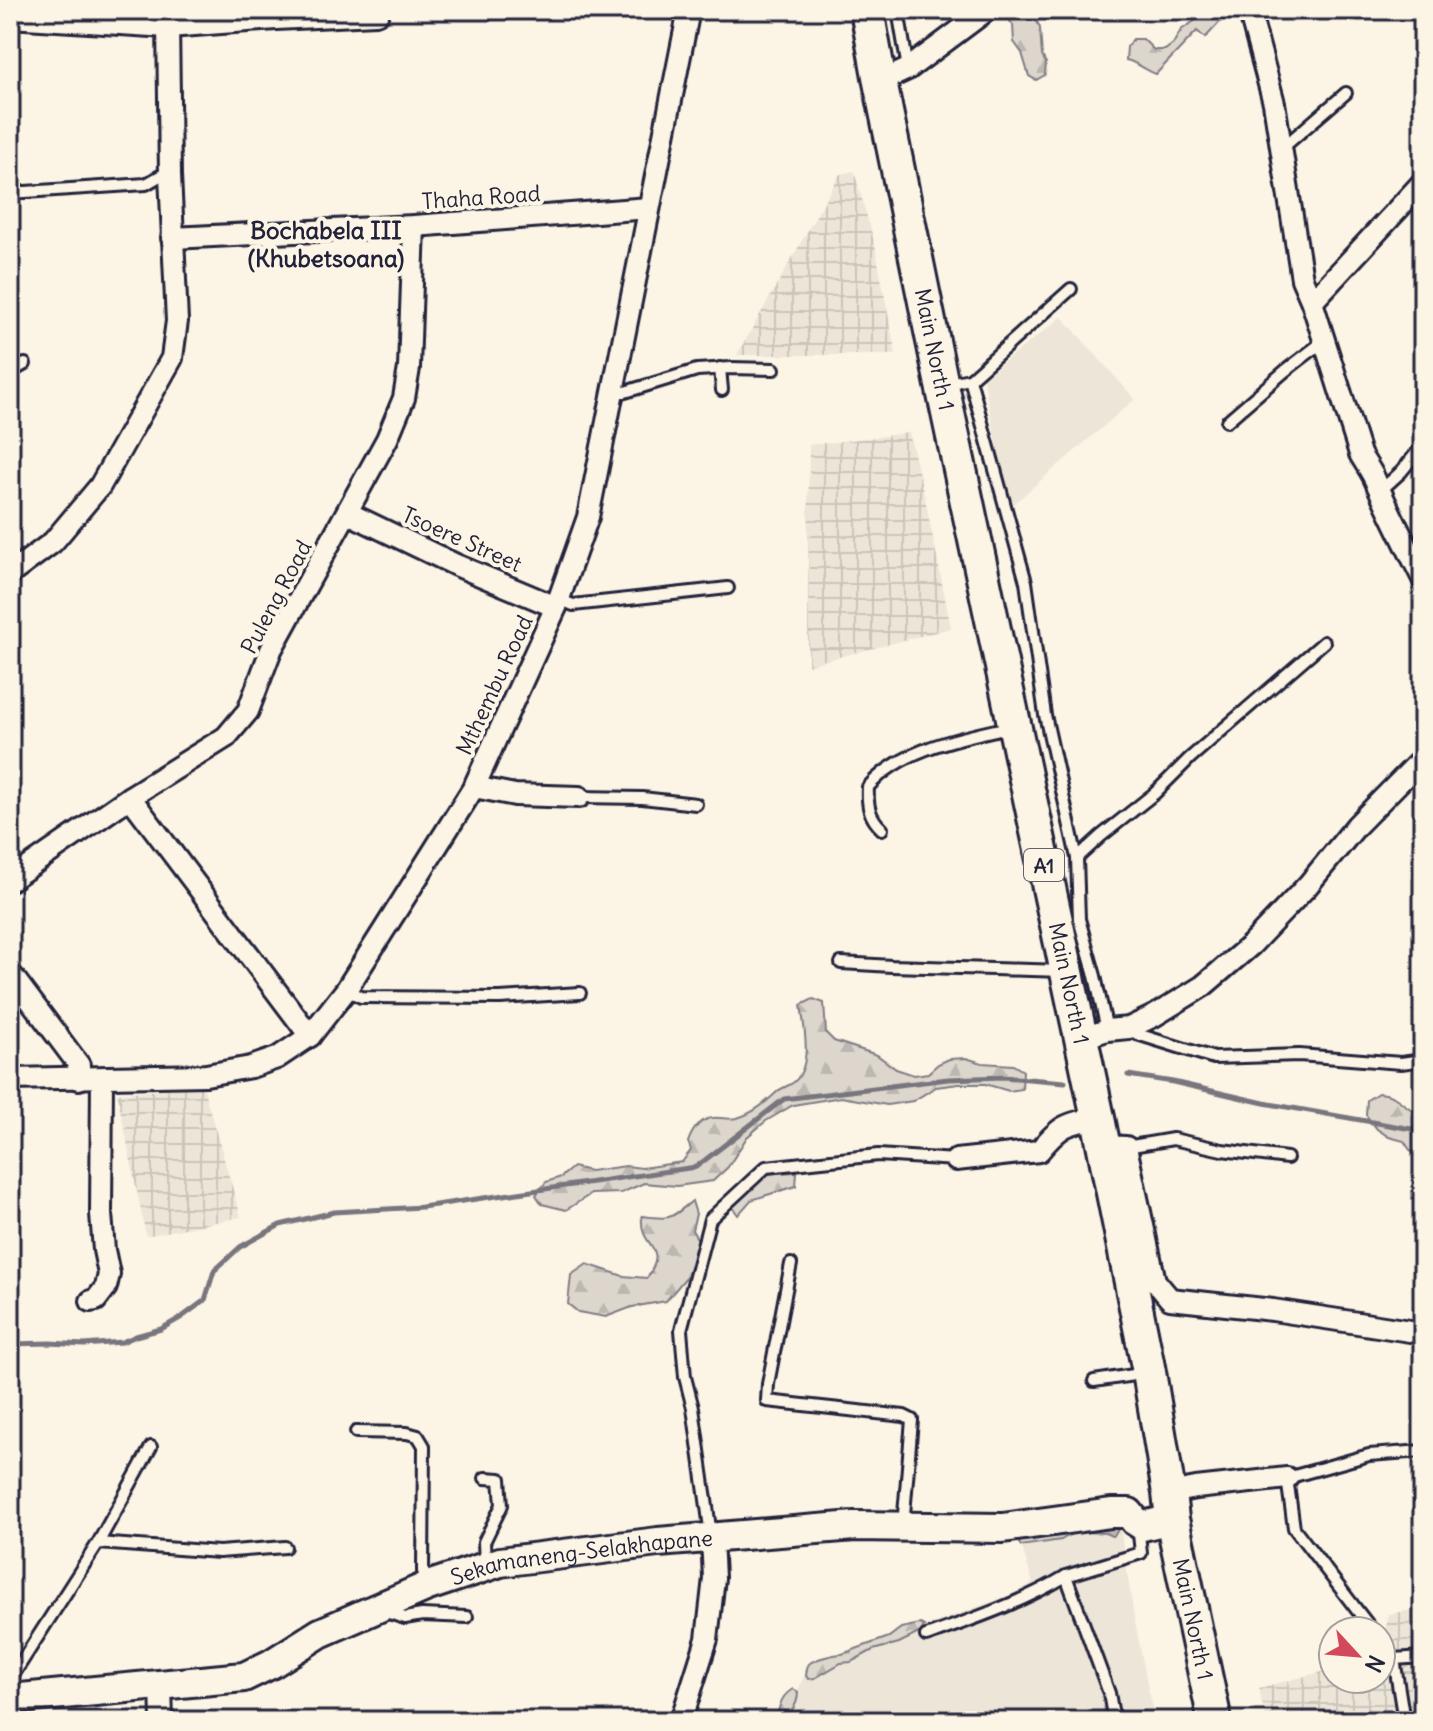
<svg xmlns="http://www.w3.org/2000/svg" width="1433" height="1731" font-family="Delius,sans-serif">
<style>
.built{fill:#ece5d8}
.industrial{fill:url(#industrial-grid)}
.forest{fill:url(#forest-firs);stroke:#7f7c84;stroke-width:2}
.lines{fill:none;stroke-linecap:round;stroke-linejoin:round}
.stream{stroke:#78757e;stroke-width:5}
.lane-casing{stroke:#22223b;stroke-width:16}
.street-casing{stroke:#22223b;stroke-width:26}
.secondary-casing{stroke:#22223b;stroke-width:34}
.primary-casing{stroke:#22223b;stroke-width:38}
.lane{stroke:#fcf5e5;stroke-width:10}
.street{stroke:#fcf5e5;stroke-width:20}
.secondary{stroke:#fcf5e5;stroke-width:28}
.primary{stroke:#fcf5e5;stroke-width:32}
.labels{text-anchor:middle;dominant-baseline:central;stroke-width:8;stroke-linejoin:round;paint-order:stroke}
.shield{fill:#fcf5e5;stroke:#63616e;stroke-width:2}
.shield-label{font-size:20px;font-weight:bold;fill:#22223b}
.street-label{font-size:22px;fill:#22223b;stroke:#fcf5e5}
.neighbourhood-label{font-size:24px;font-weight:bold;fill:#22223b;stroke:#fcf5e5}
</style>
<defs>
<pattern id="industrial-grid" width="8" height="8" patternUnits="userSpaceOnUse" patternTransform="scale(2)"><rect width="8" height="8" fill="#ece5d8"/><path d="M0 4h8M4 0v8" fill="none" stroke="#cac4ba"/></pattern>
<pattern id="forest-firs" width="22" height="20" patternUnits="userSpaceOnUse" patternTransform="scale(2)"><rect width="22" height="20" fill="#dcd6cc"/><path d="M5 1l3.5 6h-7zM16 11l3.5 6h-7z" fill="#bcb7b0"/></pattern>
</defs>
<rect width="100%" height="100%" fill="#fcf5e5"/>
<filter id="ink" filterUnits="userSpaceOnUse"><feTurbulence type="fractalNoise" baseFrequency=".0125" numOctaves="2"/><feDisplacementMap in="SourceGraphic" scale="16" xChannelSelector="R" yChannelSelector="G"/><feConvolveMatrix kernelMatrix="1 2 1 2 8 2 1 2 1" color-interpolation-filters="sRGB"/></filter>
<g filter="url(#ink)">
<g class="built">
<polygon points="1062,317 1135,399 1010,507 983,378"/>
<polygon points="1119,1520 1134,1617 1149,1693 1157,1721 786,1721 807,1668 877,1640 934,1623 1010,1595 1033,1583 1020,1541"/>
</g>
<g class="industrial">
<polygon points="854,171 874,241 896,355 737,355 840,174"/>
<polygon points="909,433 926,503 951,628 808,665 809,445"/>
<polygon points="203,1087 241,1217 146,1236 117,1093"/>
<polygon points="1423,1608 1423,1721 1266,1721 1259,1688 1333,1669 1333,1679 1381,1679 1381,1648 1389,1614"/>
</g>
<g class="forest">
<polygon points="1013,10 1032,10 1040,28 1042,56 1046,63 1045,75 1036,80 1029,76 1022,53 1014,42 1013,25 1010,21"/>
<path d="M1211,10l8,2 2,9 -16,17 -8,-7 -41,43c-12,-4 -17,-11 -30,-14l1,-13 6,-8h10l11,11h11l8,-6 8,-14z"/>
<path d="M813,999l11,4 2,30 8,8 43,14 19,14 18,6 14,-2 10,-9 11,-5 17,-1 16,5 31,2 10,6 -1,18 -13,2 -24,-7h-26l-23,3 -23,14 -26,4 -46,-8 -48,8 -27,16 -19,16 -19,30 -15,14 -36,5 -33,-3 -23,10 -30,1 -25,16 -24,-6 -6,-9 10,-13 15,-5 12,-10 17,4 36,-5 16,2 40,-6 9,-12 -3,-8c4,-11 11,-23 25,-24 9,-1 14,2 24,0 17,-5 28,-15 41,-27 5,-4 11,-5 16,-9 19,-17 10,-55 7,-77z"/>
<path d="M1378,1093c23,1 24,17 45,20v42l-13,-5 -6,-9 -15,-4 -12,-8 -11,-14 1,-15z"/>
<path d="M797,1172l-1,14 -45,14 -13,15 -5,-7 3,-20c26,-15 32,-15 61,-16z"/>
<path d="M692,1201l4,13 -4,16 9,15 -8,24 -27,32 -34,6 -26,10 -28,-5 -10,-8 3,-29 16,-11 36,12 24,2c23,-35 -8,-28 -5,-62 29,4 28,3 50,-15z"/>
<polygon points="1116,1524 1118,1529 1116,1533 1112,1536 1105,1533 1084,1532 1073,1533 1061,1540 1021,1546 1016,1539"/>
<path d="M920,1624l4,2 -3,6 -22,11 -26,7 -22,12 -10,1 -26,15 -6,1 -3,-3c1,-5 0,-10 4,-13 5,-4 25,-9 32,-9l47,-17 12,-9z"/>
<path d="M793,1689l5,3c0,15 -8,17 -11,29h-12c5,-13 4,-24 18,-32z"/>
</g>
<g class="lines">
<g class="stream">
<polyline points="1128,1075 1173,1082 1264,1103 1423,1131"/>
<polyline points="10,1344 50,1343 84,1345 122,1342 136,1336 161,1329 182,1317 205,1300 214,1271 240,1247 280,1225 334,1212 422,1207 696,1167 784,1099 948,1079 1003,1077 1065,1082"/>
</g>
<g class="lane-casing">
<g id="lane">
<polyline points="898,10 908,69"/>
<polyline points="1280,145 1288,143 1346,93"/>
<polyline points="10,193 146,184 160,176 170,175"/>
<polyline points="720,368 722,390"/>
<polyline points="10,371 13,371 25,364"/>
<polyline points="970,379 1026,582 1045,715 1077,858"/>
<polyline points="944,384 970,379 1071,289"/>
<polyline points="613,392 625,392 697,370 731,368 774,369"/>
<polyline points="1227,421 1285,371 1324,341"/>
<polyline points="1379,492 1401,472 1423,445"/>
<polyline points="559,599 573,605 728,588"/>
<polyline points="579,797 642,798 696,804"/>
<path d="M882,829c-13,-12 -15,-24 -14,-42 34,-39 93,-49 141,-60"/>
<polyline points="841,963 892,966 1064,971"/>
<polyline points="346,990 361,997 500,998 580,993"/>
<polyline points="1129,1028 1137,1034 1214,1058 1299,1055 1401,1063 1423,1060"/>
<polyline points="1107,1030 1095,976 1079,919 1077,858 1101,836 1155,793 1190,758 1324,642"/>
<polyline points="1126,1147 1173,1139 1222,1150 1287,1158"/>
<polyline points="791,1264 768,1384 767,1401 904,1416 912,1420 903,1526"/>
<polyline points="1094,1381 1147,1373"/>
<polyline points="356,1432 407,1433 418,1436 424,1446 423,1571 427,1584"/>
<polyline points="711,1535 693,1408 685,1377 681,1330 710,1219 766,1167 878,1155 956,1160"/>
<polyline points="98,1543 219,1552 285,1547"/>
<polyline points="485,1564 484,1542 502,1505 500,1479 485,1478"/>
<polyline points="387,1605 392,1614 405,1618 422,1615 467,1617"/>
<polyline points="1373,1631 1294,1528 1287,1478 1369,1455 1423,1451"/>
<path d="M926,1636c48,-17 97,-34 140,-60"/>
<polyline points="1381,1642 1394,1659 1423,1657"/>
<polyline points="1394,1659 1404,1721"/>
<polyline points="10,1680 98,1543 151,1447"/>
<polyline points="1114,1721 1109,1693 1066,1576 1141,1553 1139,1534 1142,1528"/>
</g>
</g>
<g class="street-casing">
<g id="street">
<path d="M1249,10l25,93 28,176 10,23 48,152c5,9 12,18 16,28 14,32 31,65 47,97"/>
<polyline points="880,82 908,69 987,10"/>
<polyline points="172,238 414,226 649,208"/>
<polyline points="1312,302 1423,182"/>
<polyline points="348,513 456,565 556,607"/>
<polyline points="10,574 53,542 100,486 172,358 177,321 170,175 168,23"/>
<polyline points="474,787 515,795 579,797"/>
<polyline points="130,797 310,1036"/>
<polyline points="10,880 130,797 226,737 248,711 271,650 387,439 404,398 409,368 414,226"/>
<polyline points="10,973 79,1065 79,1079"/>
<polyline points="1080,1039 1107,1030 1129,1028 1154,1016 1203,986 1251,945 1308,885 1357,825 1423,758"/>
<polyline points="10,1079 206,1075 251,1067 277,1058 310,1036 346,990 403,900 474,787 556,607 588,517 689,10"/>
<polyline points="1102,1146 1126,1147 1155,1281 1170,1299 1273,1310 1423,1333"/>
<path d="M956,1160l83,-9c21,-25 27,-28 59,-33"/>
<polyline points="91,1301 96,1300 106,1287 109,1274 104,1250 101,1214 102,1078"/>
<polyline points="1169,1493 1196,1488 1287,1478"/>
<polyline points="161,1684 162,1721"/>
<polyline points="681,1721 707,1639 714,1578 712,1538"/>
</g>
</g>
<g class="secondary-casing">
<g id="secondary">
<polyline points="10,13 168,23 276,15 375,10"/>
<path id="s1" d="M10,1699l234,-22 27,-13 49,-31 108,-47 72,-24 158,-20 197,-16 148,2 108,-15h18l6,8 8,5 29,-7"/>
</g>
</g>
<g class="primary-casing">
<g id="primary">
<path id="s2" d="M867,10l13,72 62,303 156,733 51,254 20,121 3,26 43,202"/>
</g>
</g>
<use href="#lane" class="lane"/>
<use href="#street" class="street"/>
<use href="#secondary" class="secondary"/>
<use href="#primary" class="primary"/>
</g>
</g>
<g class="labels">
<rect class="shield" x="1024" y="849" width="40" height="32" rx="6"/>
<g class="shield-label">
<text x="1044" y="865">A1</text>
</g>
<g class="street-label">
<text transform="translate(481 197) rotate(-4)">Thaha Road</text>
<text stroke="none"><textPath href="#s2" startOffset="346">Main North 1</textPath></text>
<text transform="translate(462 539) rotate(24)">Tsoere Street</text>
<text transform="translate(276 597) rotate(-62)">Puleng Road</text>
<text transform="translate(494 685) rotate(-65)">Mthembu Road</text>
<text stroke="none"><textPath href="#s2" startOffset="994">Main North 1</textPath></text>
<text stroke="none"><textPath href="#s1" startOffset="598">Sekamaneng-Selakhapane</textPath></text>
<text stroke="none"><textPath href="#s2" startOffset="1642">Main North 1</textPath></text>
</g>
<g class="neighbourhood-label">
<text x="326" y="230">Bochabela III<tspan x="326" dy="28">(Khubetsoana)</tspan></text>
</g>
</g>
<rect width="1433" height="1731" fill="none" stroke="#fcf5e5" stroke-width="40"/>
<rect x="20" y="20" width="1393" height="1691" fill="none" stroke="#22223b" stroke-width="3" filter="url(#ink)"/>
<g transform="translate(1357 1655) rotate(116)"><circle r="38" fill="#fcf5e5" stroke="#a5a1a1" stroke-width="2"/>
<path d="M0-6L14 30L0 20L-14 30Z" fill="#d1495b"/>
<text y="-12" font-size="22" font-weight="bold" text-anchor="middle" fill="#22223b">N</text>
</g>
</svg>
